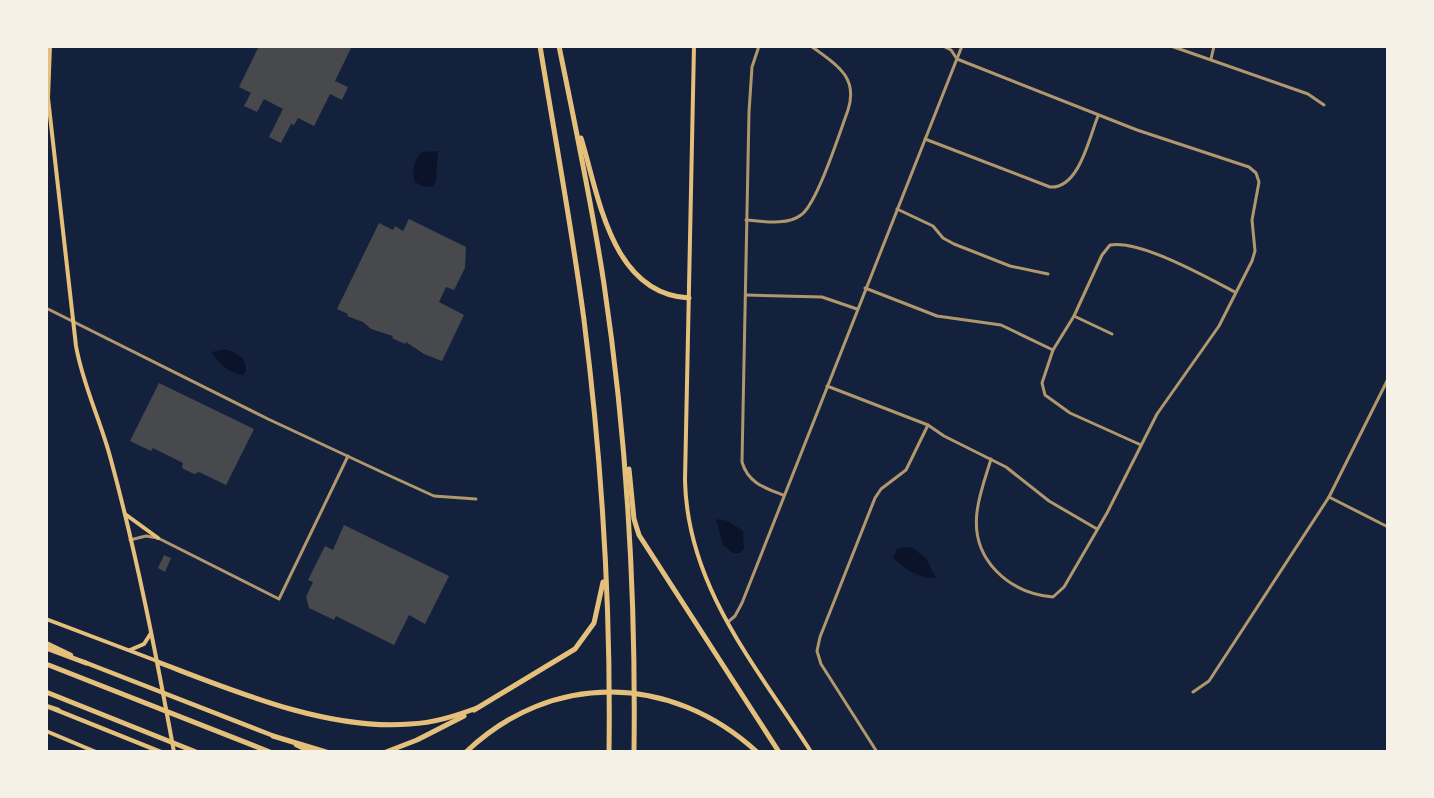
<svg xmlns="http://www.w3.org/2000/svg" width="1434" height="798" font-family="Quicksand,sans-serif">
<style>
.water{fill:#0b132b}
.building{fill:#48494c}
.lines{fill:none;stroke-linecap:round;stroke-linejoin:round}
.minor{stroke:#b1986c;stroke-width:3}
.secondary{stroke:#e5c07b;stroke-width:4}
.trunk{stroke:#e5c07b;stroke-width:4.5}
.motorway{stroke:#e5c07b;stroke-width:5}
</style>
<rect width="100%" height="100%" fill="#14213d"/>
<g class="water">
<path d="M438,151l-2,30 -3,6 -11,-1 -7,-4c-4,-10 -1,-23 7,-30z"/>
<path d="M225,349c13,5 21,7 21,22l-3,4c-15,-3 -24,-10 -31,-23z"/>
<polygon points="716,519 728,521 743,531 744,549 740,553 733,553 723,545"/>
<path d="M911,547l15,11 10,20c-16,1 -32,-9 -43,-20l4,-10z"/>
</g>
<g class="building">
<polygon points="259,46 352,46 335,81 348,87 342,100 330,94 314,126 298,118 294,125 291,124 281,143 269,137 283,109 264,99 257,112 244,106 251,93 239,87"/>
<polygon points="409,219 466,247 465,268 454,290 446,287 439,302 464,315 442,361 424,354 406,342 405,344 392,338 393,336 371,329 363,322 347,316 348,314 337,309 379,223 393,230 395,226 403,231"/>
<polygon points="159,383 254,429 226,485 199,472 194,474 182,468 183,463 153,448 151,451 130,441"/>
<polygon points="344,525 449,576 425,624 409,615 394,645 336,616 334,620 309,608 306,597 313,582 308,580 325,546 333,550"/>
<polygon points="164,555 171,558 165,572 158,568"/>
</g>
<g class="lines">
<g class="minor">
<path d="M759,46l-7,21 -3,45 -7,350c6,21 23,26 41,33"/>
<path d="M943,46l8,4 6,9 180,71 112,37 7,6 3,9 -7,38 3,31 -3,10 -33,65 -62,88 -50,99 -43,74 -11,10c-44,-4 -82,-37 -76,-85 2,-18 9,-36 14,-53"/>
<polyline points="1171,46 1308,94 1324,105"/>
<polyline points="1211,59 1214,46"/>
<path d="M925,139l125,48c29,2 39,-49 48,-71"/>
<polyline points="897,209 933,226 943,238 954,244 1010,266 1048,274"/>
<path d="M746,220c16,1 41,6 55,-5 16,-11 39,-83 47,-105 11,-34 -13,-46 -37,-64"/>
<polyline points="865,288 937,316 1001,325 1053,350"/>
<polyline points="746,295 822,297 857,309"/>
<polyline points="46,308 268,419 388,475 434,496 476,499"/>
<polyline points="1074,316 1112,334"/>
<polyline points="827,386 928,425 944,436 1006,467 1049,501 1097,529"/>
<path d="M1141,445l-71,-32 -25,-18 -3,-12 11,-33 21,-34 28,-61 8,-10c31,-5 96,32 125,47"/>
<polyline points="1329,497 1388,527"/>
<polyline points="130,540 146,536 158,538 279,599 348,456"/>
<polyline points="728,622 735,616 742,603 962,46"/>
<polyline points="1193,692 1209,681 1329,497 1388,379"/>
<polyline points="877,752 821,664 817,651 820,637 875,498 881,489 906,470 928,425"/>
</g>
<g class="secondary">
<path d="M50,46l-2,52 28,248c7,40 25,75 35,114 26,96 45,194 63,292"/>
<path d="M694,46l-9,434c2,106 71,186 126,272"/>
<polyline points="125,514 158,538"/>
<polyline points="46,619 157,661"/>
<polyline points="130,650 144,644 151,633"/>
<polyline points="46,731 96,752"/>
</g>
<g class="trunk">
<polyline points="46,643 71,655"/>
<polyline points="84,662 274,736"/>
<polyline points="54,709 161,752"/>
<polyline points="296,745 311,752"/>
</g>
<g class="motorway">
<path d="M540,46c15,92 32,183 44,274 18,143 27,288 25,432"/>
<path d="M559,46c16,79 33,158 45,238 23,155 32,311 30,468"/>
<path d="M581,138c18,58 30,156 108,160"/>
<polyline points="629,469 634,519 639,535 779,752"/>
<polyline points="46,648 86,663"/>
<path d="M158,662c76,29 170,69 252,62 24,-1 45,-8 67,-16"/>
<polyline points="46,664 270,752"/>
<polyline points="46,692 196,752"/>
<polyline points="46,706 58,710"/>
<polyline points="474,710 575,649 594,623 603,582"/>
<polyline points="273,736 326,752"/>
<polyline points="386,752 417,740 464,716"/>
<path d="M466,752c85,-81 205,-79 291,0"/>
</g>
</g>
<rect width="1434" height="798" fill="none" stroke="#f6f1e7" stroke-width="96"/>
</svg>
